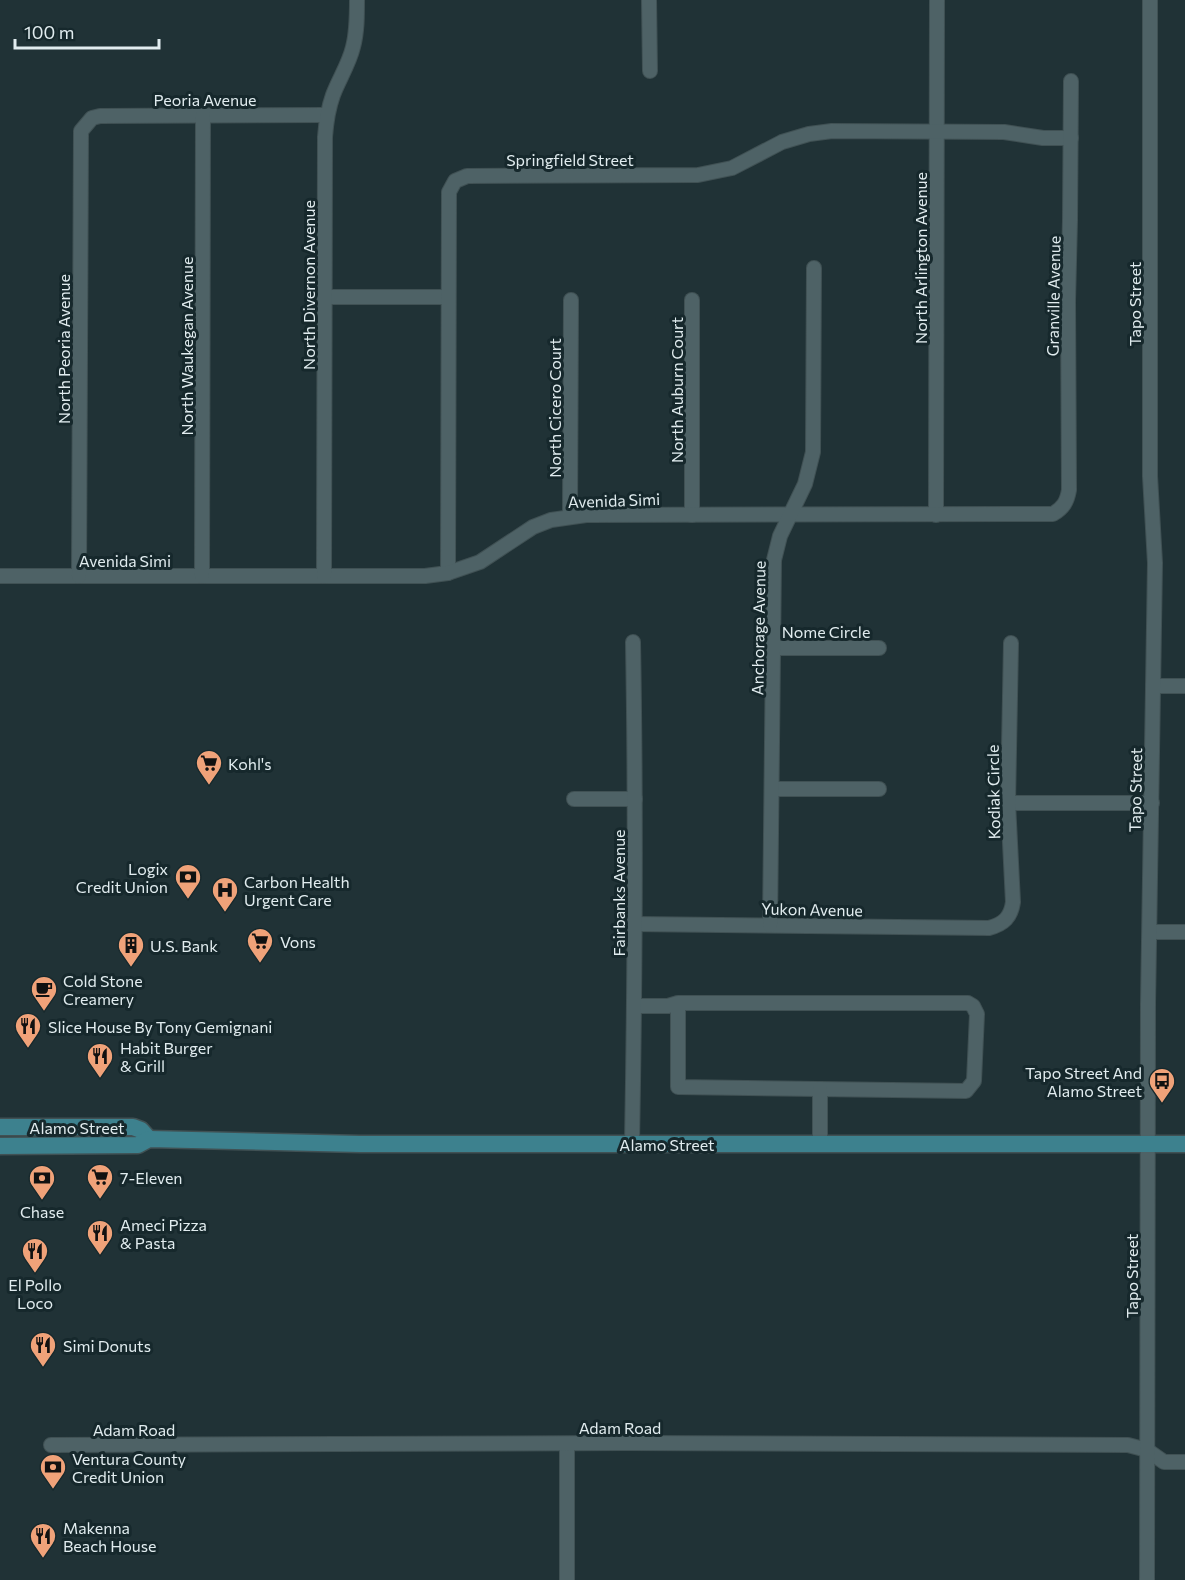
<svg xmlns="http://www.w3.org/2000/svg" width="1185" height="1580" font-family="Commissioner,sans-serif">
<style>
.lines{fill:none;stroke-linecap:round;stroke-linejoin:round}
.minor-casing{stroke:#405154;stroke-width:16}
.major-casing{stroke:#405154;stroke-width:19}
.minor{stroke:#4e6266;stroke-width:14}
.major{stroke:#3d818e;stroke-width:16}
.labels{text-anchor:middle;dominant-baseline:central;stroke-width:6;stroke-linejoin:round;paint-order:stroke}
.street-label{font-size:16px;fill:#e1ecef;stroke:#16282c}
.poi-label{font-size:16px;fill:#e1ecef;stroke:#16282c;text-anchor:start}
</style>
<rect width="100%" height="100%" fill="#203236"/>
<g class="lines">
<g class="minor-casing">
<g id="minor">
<polyline points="649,0 650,71"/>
<polyline points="324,297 448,297"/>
<polyline points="692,515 692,300"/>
<polyline points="936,515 937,0"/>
<polyline points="570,516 571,300"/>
<polyline points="448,573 449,192 455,181 467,176 698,175 732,168 782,142 809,134 832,131 1004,132 1043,138 1071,138"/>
<path d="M0,576h425l23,-3 32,-11 53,-35 18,-7 35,-5 467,-1c10,-6 14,-12 16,-24l-1,-189 2,-81 1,-139"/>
<polyline points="79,576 81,131 92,118 100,116 327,115"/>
<polyline points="202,576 203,115"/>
<path d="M324,576l1,-439c1,-14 3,-28 8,-42 6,-16 16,-31 20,-48 4,-15 4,-31 4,-47"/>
<polyline points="773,648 879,648"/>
<polyline points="1153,686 1185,686"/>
<polyline points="773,789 879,789"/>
<polyline points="574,799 635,799"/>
<polyline points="1008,803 1152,803"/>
<path d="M634,924l355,4c15,-4 22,-11 24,-26l-5,-99 3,-160"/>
<polyline points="770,925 774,560 780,536 805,484 813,452 814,268"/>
<polyline points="1150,932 1185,932"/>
<polyline points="635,1006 668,1006 678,1003 968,1003 973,1006 977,1014 974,1081 966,1091 678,1087 678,1003"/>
<polyline points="820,1089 820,1144"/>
<path d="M632,1144c3,-167 4,-335 1,-502"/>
<polyline points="567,1444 567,1580"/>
<polyline points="51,1445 626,1443 1128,1445 1147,1450 1164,1462 1185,1462"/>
<polyline points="1147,1580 1148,1004 1155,563 1150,476 1150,0"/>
</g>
</g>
<g class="major-casing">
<g id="major">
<polyline points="0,1127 133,1127 141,1130 149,1139"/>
<polyline points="0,1146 138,1145 149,1139 360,1144 1185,1144"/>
</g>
</g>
<use href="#minor" class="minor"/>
<use href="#major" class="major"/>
</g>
<defs>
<g id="supermarket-pin" transform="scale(1.35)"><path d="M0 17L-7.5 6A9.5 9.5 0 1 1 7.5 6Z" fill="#f0a279" stroke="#16282c"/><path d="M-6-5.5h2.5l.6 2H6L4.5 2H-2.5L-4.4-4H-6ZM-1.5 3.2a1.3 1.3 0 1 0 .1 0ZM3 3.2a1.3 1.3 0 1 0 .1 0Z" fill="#111"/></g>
<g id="bank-pin" transform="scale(1.35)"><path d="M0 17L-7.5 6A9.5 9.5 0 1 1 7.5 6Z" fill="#f0a279" stroke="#16282c"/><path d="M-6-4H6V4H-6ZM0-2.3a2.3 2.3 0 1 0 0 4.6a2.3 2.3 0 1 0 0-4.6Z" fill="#111"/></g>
<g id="hospital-pin" transform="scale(1.35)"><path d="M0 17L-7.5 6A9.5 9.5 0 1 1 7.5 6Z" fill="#f0a279" stroke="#16282c"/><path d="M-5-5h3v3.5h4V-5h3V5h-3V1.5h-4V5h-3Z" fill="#111"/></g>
<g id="building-pin" transform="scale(1.35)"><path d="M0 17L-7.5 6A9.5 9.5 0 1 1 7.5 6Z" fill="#f0a279" stroke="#16282c"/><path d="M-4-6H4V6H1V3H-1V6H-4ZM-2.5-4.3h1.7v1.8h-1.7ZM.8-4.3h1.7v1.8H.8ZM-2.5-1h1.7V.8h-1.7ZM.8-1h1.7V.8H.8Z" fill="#111"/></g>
<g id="cafe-pin" transform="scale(1.35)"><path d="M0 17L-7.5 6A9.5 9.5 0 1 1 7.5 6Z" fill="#f0a279" stroke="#16282c"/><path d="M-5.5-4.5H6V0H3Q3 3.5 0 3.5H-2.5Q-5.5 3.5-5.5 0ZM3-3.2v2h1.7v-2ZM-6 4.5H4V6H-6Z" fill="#111"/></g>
<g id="restaurant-pin" transform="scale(1.35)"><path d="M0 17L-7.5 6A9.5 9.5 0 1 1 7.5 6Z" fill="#f0a279" stroke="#16282c"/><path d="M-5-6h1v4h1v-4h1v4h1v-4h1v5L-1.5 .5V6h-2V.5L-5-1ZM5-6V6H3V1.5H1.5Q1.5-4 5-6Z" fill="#111"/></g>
<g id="bus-pin" transform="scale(1.35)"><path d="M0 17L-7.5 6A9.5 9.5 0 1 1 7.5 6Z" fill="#f0a279" stroke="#16282c"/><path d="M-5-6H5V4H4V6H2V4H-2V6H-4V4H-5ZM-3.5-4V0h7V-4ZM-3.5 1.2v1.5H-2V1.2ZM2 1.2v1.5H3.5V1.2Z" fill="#111"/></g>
</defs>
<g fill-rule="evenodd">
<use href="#supermarket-pin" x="209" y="763"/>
<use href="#bank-pin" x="188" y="877"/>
<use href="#hospital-pin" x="225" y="890"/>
<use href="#supermarket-pin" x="260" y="941"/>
<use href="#building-pin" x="131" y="945"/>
<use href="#cafe-pin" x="44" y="989"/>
<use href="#restaurant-pin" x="28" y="1026"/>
<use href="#restaurant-pin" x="100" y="1056"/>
<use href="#bus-pin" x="1162" y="1081"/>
<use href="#supermarket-pin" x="100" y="1177"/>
<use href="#bank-pin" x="42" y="1178"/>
<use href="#restaurant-pin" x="100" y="1233"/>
<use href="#restaurant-pin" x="35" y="1251"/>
<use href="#restaurant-pin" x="43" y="1345"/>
<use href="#bank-pin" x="53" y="1467"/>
<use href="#restaurant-pin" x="43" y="1536"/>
</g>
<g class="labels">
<g class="street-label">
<text x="205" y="99">Peoria Avenue</text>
<text x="570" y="159">Springfield Street</text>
<text transform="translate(920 258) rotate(-90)">North Arlington Avenue</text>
<text transform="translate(308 285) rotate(-90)">North Divernon Avenue</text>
<text transform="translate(1053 296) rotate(-89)">Granville Avenue</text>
<text transform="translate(1134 304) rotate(-90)">Tapo Street</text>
<text transform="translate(186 346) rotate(-90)">North Waukegan Avenue</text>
<text transform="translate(63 349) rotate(-90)">North Peoria Avenue</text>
<text transform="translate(676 390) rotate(-90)">North Auburn Court</text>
<text transform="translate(554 408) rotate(-90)">North Cicero Court</text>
<text transform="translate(614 500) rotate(-2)">Avenida Simi</text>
<text x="125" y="560">Avenida Simi</text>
<text transform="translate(758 628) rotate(-89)">Anchorage Avenue</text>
<text x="826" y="631">Nome Circle</text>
<text transform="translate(1135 790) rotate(-89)">Tapo Street</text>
<text transform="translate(993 792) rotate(-91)">Kodiak Circle</text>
<text transform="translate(618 893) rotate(-90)">Fairbanks Avenue</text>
<text transform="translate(812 909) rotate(1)">Yukon Avenue</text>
<text x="77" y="1127">Alamo Street</text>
<text x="667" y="1144">Alamo Street</text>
<text transform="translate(1131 1276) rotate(-90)">Tapo Street</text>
<text x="620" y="1427">Adam Road</text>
<text x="134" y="1429">Adam Road</text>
</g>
<g class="poi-label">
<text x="228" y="763">Kohl's</text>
<text x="168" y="868" text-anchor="end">Logix<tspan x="168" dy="18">Credit Union</tspan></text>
<text x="244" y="881">Carbon Health<tspan x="244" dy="18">Urgent Care</tspan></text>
<text x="280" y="941">Vons</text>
<text x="150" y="945">U.S. Bank</text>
<text x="63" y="980">Cold Stone<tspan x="63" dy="18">Creamery</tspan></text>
<text x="48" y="1026">Slice House By Tony Gemignani</text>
<text x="120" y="1047">Habit Burger<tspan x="120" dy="18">&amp; Grill</tspan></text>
<text x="1142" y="1072" text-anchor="end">Tapo Street And<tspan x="1142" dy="18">Alamo Street</tspan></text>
<text x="120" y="1177">7-Eleven</text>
<text x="42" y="1211" text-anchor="middle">Chase</text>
<text x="120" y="1224">Ameci Pizza<tspan x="120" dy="18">&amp; Pasta</tspan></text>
<text x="35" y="1284" text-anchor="middle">El Pollo<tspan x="35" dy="18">Loco</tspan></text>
<text x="63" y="1345">Simi Donuts</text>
<text x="72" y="1458">Ventura County<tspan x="72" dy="18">Credit Union</tspan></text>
<text x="63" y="1527">Makenna<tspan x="63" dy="18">Beach House</tspan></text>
</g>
</g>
<path d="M15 39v9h144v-9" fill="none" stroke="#e1ecef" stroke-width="3"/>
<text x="24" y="39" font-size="18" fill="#e1ecef" stroke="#16282c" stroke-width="4.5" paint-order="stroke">100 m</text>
</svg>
